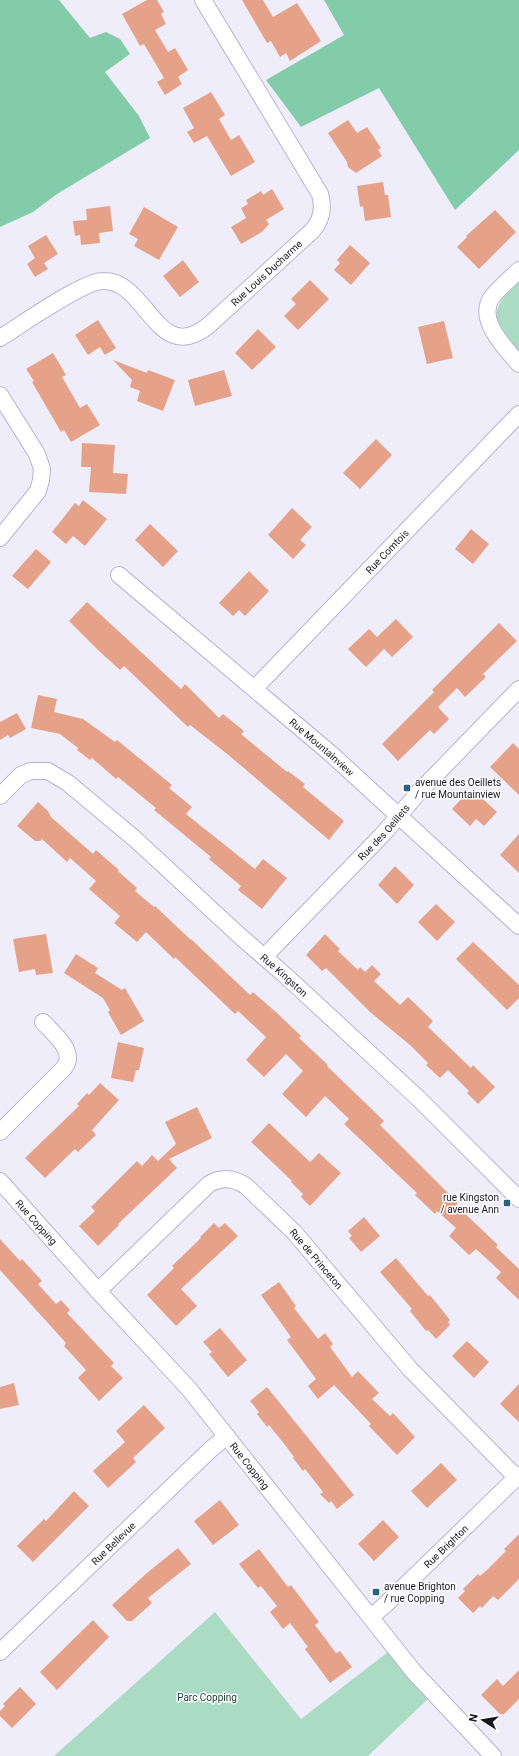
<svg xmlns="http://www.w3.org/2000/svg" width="519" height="1756" font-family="Roboto,sans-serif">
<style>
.green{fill:#acdbc4}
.forest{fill:#82ccaa}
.building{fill:#e6a288}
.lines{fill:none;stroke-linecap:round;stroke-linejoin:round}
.minor-casing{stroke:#b9b1d3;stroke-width:18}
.minor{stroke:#fff;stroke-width:16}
.poi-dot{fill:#29627c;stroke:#fff;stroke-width:1.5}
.labels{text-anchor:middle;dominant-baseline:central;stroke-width:3;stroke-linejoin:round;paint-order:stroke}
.street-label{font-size:10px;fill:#191622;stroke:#fff}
.poi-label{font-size:10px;fill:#191622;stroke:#fff;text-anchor:start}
.park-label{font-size:10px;fill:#17392b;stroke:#fff}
</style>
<rect width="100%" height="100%" fill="#f0edfb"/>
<g class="green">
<path d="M519,281v71c-29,-33 -32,-39 0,-71z"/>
<polygon points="215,1612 301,1719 388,1652 428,1699 368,1756 54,1756"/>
</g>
<g class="forest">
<polygon points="0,0 59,0 90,38 106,32 120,39 130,54 105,72 139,116 150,138 57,194 33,212 0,227"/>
<polygon points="324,0 519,0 519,150 455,210 379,88 301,127 266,80 344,35"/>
</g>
<g class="building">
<polygon points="147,0 157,0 164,12 161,14 166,24 155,30 168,52 175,48 188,70 178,77 182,84 165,95 157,82 164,78 144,44 140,46 122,14"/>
<polygon points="242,0 263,0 273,17 297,3 321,41 290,61 286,53 280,57 271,41 267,43"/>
<polygon points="211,92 225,115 219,119 231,140 239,135 255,162 231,176 207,136 194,143 187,132 194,128 183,108"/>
<polygon points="348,120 357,133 367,127 381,148 378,150 382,156 356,173 348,167 347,162 328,133"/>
<polygon points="383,182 385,195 388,195 391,217 365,221 363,206 360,207 357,186"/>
<polygon points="272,189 284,209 266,220 269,224 262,232 241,244 231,227 246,218 241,208 248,204 246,200 261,191 263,195"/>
<polygon points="110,206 113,231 99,233 100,243 81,245 80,235 75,236 73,221 87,220 86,209"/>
<polygon points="144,207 178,227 159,260 134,246 138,239 129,234"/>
<polygon points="495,210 516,232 479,269 457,247 467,237 466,236"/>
<polygon points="46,235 58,254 44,263 48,269 35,277 27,264 35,258 28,246"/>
<polygon points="350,245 370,263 351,285 334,270 340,263 337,260"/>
<polygon points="183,260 199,282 180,297 163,276"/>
<polygon points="310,280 329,299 298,330 284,316 296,304 291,299"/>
<polygon points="98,320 116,348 105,355 100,347 88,355 75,335"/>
<polygon points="444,321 453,358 427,364 418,327"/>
<polygon points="258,329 276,347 252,370 235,353"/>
<polygon points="53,353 66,375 62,377 80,408 87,404 100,425 71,442 64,430 61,432 32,382 34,381 26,369"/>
<polygon points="113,360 147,373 148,370 175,380 163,411 137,401 140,391 130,387 132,380"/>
<polygon points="224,370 232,396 195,406 188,380"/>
<polygon points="376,439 392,455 360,489 343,473"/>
<polygon points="82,443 115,445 113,473 128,474 126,494 89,492 91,467 81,467"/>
<polygon points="83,500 107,519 85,546 73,536 66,544 52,532 75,503 79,506"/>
<polygon points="292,508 312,527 300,540 306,545 293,559 268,535"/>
<polygon points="150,524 178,551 163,567 135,540"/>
<polygon points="471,529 489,544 473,564 455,549"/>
<polygon points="36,549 51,562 28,589 12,576"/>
<polygon points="249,571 269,591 245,616 239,610 233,616 219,603"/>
<polygon points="87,602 181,689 185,684 219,718 223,714 244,731 241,734 287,772 288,771 305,784 303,787 344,821 329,840 226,753 190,725 188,727 124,666 120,670 99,651 69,621"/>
<polygon points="396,619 413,637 392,657 384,649 366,667 348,649 369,629 377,637"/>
<polygon points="499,623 517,641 483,674 486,677 465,697 457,688 438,707 449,719 434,734 430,730 398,761 382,744 434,692 432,690"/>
<polygon points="38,695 57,699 54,712 83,719 115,742 117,740 172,785 169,788 192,807 186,814 255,869 263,859 287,878 262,909 238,890 241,886 209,859 211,857 154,810 156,808 118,777 116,779 92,758 90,760 77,750 78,748 60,734 31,728"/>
<polygon points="17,713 26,729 10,738 8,735 0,740 0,722"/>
<polygon points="513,743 519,749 519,795 490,767"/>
<polygon points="473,790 497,812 484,826 476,819 470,826 452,809 464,796 466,798"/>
<polygon points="38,802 48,811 51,817 93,854 96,850 119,870 118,871 137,888 135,891 154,907 155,906 191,940 191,939 250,995 253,992 277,1013 301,1036 299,1038 328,1065 327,1066 384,1121 380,1125 458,1203 456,1205 498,1245 496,1247 519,1269 519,1300 496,1278 501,1272 476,1249 469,1255 449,1236 456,1228 437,1211 435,1214 415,1195 417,1193 344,1124 349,1119 325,1096 306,1117 282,1094 303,1071 286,1054 264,1077 246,1060 266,1037 238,1011 235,1014 175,957 174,959 146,932 137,942 114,923 120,916 89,889 96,881 70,858 67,862 42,839 40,841 35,841 17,826"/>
<polygon points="519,834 519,873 500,855"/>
<polygon points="395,866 414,885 397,904 378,885"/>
<polygon points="436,904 455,922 437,941 418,922"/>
<polygon points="46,934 53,973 36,975 35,969 19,972 13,939"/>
<polygon points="325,934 340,949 338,951 358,970 360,967 365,972 372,965 381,974 374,981 400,1005 408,997 433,1021 428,1027 471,1068 473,1065 495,1087 478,1104 467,1093 469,1091 448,1070 440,1078 426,1065 428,1063 410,1045 370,1012 326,968 322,971 306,955"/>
<polygon points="473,942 519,985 519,998 507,1010 456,959"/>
<polygon points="76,954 98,968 95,973 122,990 125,988 144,1021 121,1035 108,1012 110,1010 103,998 64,973"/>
<polygon points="118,1042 144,1048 139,1070 136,1070 133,1082 111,1078"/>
<polygon points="100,1083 119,1100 92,1130 96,1135 78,1152 75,1149 45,1178 25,1158 79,1106 77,1104 87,1093 89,1095"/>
<polygon points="197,1107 212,1138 169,1159 177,1168 118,1224 119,1225 98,1246 79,1226 95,1211 91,1207 137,1161 142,1166 152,1155 158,1161 176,1144 165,1122"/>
<polygon points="269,1123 310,1162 319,1153 341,1173 310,1206 301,1197 303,1194 291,1182 292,1181 251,1142"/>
<polygon points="364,1217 380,1236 361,1252 349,1238 352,1236 348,1231"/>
<polygon points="214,1223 219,1228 225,1223 238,1236 181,1289 197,1306 176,1326 147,1295 174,1268 172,1266 201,1238 200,1237"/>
<polygon points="0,1239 20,1261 22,1259 42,1281 38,1284 56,1304 61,1300 70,1310 67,1313 114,1363 111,1366 123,1378 99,1401 78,1378 86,1370 64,1346 66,1343 0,1270"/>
<polygon points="396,1258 428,1296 430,1295 450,1320 448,1322 450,1325 436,1339 428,1330 426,1331 410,1311 412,1309 380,1272"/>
<polygon points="279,1282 296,1306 294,1308 318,1339 325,1333 333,1344 330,1347 352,1377 358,1371 379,1393 372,1399 390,1416 393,1413 415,1437 397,1455 369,1426 371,1424 334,1385 318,1399 308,1386 316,1379 287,1340 291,1337 261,1295"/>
<polygon points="220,1328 247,1360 228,1377 209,1354 212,1352 203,1342"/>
<polygon points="467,1341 489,1362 474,1378 452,1356"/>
<polygon points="14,1383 19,1405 0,1409 0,1387"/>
<polygon points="519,1384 519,1422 500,1404"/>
<polygon points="267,1387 354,1495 337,1509 331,1501 329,1503 320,1494 323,1492 305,1469 303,1471 293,1458 294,1457 285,1445 269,1425 267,1427 257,1414 259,1412 250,1401"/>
<polygon points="144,1405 165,1428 133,1458 136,1462 108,1488 93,1471 125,1442 116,1431"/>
<polygon points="441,1463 457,1480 427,1508 411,1491"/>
<polygon points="74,1491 89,1506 33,1562 17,1546 44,1519 46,1521"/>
<polygon points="220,1500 239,1525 213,1545 194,1521"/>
<polygon points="383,1520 399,1537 374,1561 358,1544"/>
<polygon points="519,1534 519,1579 498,1600 493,1596 482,1608 480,1606 473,1613 458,1598 465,1591 463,1589 478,1574 480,1576 487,1570 506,1551 504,1549"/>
<polygon points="178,1548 191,1564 148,1598 152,1603 132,1621 127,1621 112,1605 148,1572"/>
<polygon points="259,1549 288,1587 291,1585 319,1622 315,1625 336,1653 340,1651 352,1667 330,1683 305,1649 308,1647 290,1623 283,1629 270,1612 277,1606 261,1586 258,1588 239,1564"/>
<polygon points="93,1620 109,1637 57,1690 40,1672"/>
<polygon points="519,1670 519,1699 502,1716 481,1695 497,1679 503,1686"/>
<polygon points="20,1687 36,1704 12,1728 0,1716 0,1711 5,1706 3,1704"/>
</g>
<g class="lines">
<g class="minor-casing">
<g id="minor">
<path d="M519,270c-9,9 -19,17 -27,27 -16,22 13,51 27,67"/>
<path id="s1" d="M0,338c21,-13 83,-57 103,-57 44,-2 54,87 106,44l103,-94c10,-11 12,-23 8,-37l-117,-194"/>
<polyline points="0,395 37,454 42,469 41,480 38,491 0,538"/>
<path id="s2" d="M119,575l211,178 189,173"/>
<path id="s3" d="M255,688l264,-274"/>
<path id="s4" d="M0,796l21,-21 10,-4h17l20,12 67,56 106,98 45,39 132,122 101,101"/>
<path id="s5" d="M264,957l120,-124 34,-40 101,-104"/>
<path d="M0,1132l64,-64c13,-16 -10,-34 -21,-46"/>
<path id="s6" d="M0,1181l98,110 91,98 225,283 79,84"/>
<path id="s7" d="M98,1291l111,-107c13,-8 25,-6 37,2l48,46 116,137 106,108"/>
<path id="s8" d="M371,1617l14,-12 134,-130"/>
<path id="s9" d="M0,1652l211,-203 16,-13"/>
</g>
</g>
<use href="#minor" class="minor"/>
</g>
<g class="poi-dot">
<rect x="403" y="784" width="8" height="8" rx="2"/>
<rect x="503" y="1199" width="8" height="8" rx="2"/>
<rect x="372" y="1588" width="8" height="8" rx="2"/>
</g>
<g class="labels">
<g class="street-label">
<text stroke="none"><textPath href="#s1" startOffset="326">Rue Louis Ducharme</textPath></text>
<text stroke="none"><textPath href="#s3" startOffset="190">Rue Comtois</textPath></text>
<text stroke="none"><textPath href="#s2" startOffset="266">Rue Mountainview</textPath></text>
<text stroke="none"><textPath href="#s5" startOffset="173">Rue des Oeillets</textPath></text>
<text stroke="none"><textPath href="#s4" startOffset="370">Rue Kingston</textPath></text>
<text stroke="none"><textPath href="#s6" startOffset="55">Rue Copping</textPath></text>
<text stroke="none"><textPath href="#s7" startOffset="295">Rue de Princeton</textPath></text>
<text stroke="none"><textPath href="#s6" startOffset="379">Rue Copping</textPath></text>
<text stroke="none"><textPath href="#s9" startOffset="157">Rue Bellevue</textPath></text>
<text stroke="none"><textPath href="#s8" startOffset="103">Rue Brighton</textPath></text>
</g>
<g class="poi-label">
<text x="415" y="782">avenue des Oeillets<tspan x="415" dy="12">/ rue Mountainview</tspan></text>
<text x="499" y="1197" text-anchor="end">rue Kingston<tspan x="499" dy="12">/ avenue Ann</tspan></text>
<text x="384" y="1586">avenue Brighton<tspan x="384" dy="12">/ rue Copping</tspan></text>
</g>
<g class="park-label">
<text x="207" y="1697">Parc Copping</text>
</g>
</g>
<g transform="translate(483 1720) rotate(282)" stroke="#ffffff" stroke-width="3" paint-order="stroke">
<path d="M0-3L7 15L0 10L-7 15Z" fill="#191622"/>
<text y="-6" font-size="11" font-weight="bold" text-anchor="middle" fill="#191622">N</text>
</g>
</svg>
